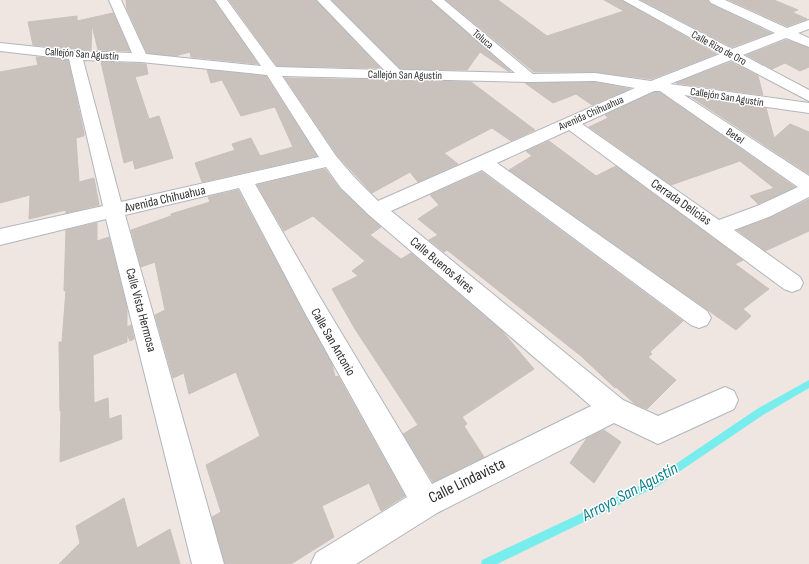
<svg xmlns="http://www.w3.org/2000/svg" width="809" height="564" font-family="'Sofia Sans Condensed',sans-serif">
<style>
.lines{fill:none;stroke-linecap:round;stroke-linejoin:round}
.stream{fill:#78eded;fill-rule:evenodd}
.building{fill:#c8c1bc;stroke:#cbc0ba}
.street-casing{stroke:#b1b6be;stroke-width:2}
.street{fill:#fff;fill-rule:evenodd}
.labels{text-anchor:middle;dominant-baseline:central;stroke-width:3;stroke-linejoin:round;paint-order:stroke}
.far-street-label{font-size:11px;fill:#2e2e2e;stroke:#fff}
.street-label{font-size:13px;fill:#2e2e2e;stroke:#fff}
.near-street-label{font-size:16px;fill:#2e2e2e;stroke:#fff}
.near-water-label{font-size:17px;font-style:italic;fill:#10808a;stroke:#fff}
</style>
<rect width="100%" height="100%" fill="#efe5e1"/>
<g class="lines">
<polygon class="stream" points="809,380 809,388 763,415 658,486 497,564 481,564 482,560 652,480 757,409"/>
</g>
<g class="building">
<polygon points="126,0 214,0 258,64 191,57 190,52 175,56 147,53 127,9"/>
<polygon points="229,0 316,0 380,68 277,66"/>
<polygon points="332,0 430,0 511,71 508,71 480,52 467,70 401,69"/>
<polygon points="446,0 498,0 547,36 624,11 604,0 622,0 716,54 651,79 595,72 534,72"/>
<polygon points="641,0 708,0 710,4 771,33 732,47"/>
<polygon points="729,0 774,0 798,10 792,12 807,19 787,26"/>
<polygon points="113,13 130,51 98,50 92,25 91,50 33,45 28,22 77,16 77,21"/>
<polygon points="786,40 809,48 809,67 800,71 785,63 772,69 747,55"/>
<polygon points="36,57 68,60 84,133 84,136 76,138 79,182 94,178 99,205 66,213 66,210 29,219 30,195 0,203 0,72 38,65"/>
<polygon points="101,62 146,64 148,74 135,77 149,119 159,116 173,158 135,169 133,160 124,163"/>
<polygon points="731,62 758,76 763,95 676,83"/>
<polygon points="207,70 266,76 317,156 202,182 195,163 235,150 232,144 251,138 260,156 293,147 275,107 241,116 222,80 211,83"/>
<polygon points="285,78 471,82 535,130 511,141 492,128 444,153 458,164 418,182 410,172 372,193 337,155"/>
<polygon points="595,82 630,89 592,105 576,94 553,103 525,83"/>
<polygon points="654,92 660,92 795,187 758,204 750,196 774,188 740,161 671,185 589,127 608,118 605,115"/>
<polygon points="691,97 766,108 774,138 790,124 809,132 809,174"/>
<polygon points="549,141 596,176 616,166 743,260 735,264 769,289 743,309 751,316 736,330 509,170 532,156 526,151"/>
<polygon points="325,169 340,189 381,227 370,235 401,259 411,253 502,331 534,369 462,417 467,424 464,426 484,457 433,482 403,434 418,425 355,329 332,289 358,276 352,271 365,261 313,216 284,231 257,185"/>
<polygon points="482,172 683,321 650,352 652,354 648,357 676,380 647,409 635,404 616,387 615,388 581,356 447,250 444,252 429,240 438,235 418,219 439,205 430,195"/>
<polygon points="238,190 332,364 335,377 338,376 405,496 381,511 369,483 322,506 334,537 291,564 225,564 212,517 221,512 206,465 260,436 236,372 189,394 184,373 173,378 155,315 165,310 155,262 141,267 131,230 171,216 171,214 210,202 208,197"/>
<polygon points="809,199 809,231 765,251 737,230 772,217"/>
<polygon points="97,223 97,241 109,237 127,308 127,327 131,325 134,339 130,341 127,334 127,342 93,355 94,403 108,398 109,419 121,415 122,439 60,462 61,411 60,411 59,342 62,342 66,290 64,291 66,230"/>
<polygon points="604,430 621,442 594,483 570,463 587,438"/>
<polygon points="124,498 137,548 170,529 180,564 59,564 80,543 76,526"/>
</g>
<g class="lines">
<g class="street-casing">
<path id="street" d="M109,0h12l25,54 115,12 -46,-66h12l49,67 108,3 -67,-70h13l70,70 115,3 -84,-73h13l89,74 62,-1 56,8 69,-27 -97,-54h15l94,49 43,-16 -64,-30 -2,-3h16l62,28 22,-8v9l-11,4 11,5v9l-23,-9 -43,17 66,35v11l-78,-41 -61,24 139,19v10l-125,-18 125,81v21l-38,19 -37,14 66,47 3,6 -3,6 -8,3 -8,-3 -215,-159 -72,33 210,148 4,7 -4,7 -8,3 -8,-3 -209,-155 -91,41 232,189 35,16 67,-29 9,4 4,9 -4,9 -76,35 -44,-21 -177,90 -81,51h-45l5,-11 91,-56 -102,-184 -66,-125 -114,27 99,349h-32l-86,-345 -106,26v-16l103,-23 -34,-147 -69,-8v-8l75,8 57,2zM83,60l58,2 126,13 52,82 -198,45zM282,76l247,6 66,-1 40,7 -257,113 -23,-23 -19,-22zM654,91h6l138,96 -41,19 -38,14 -137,-96zM326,167l15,21 28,27 222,191 -159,78 -111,-185 -66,-115z"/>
</g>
<use href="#street" class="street"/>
</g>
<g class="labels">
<g class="far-street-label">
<text transform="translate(483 39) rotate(40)">Toluca</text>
<text transform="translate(719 48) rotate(28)">Calle Rizo de Oro</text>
<text transform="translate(82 54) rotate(4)">Callejón San Agustín</text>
<text transform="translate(405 75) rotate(1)">Callejón San Agustín</text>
<text transform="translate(727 97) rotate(9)">Callejón San Agustín</text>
<text transform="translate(591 113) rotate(-24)">Avenida Chihuahua</text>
<text transform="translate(735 136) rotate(34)">Betel</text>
</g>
<g class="street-label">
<text transform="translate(165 199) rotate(-13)">Avenida Chihuahua</text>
<text transform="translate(681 202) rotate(35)">Cerrada Delicias</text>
<text transform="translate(442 265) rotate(40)">Calle Buenos Aires</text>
<text transform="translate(141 310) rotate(75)">Calle Vista Hermosa</text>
<text transform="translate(333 342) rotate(60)">Calle San Antonio</text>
</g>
<g class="near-street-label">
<text transform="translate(467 481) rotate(-26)">Calle Lindavista</text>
</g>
<g class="near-water-label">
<text transform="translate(630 492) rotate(-28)">Arroyo San Agustín</text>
</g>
</g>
</svg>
